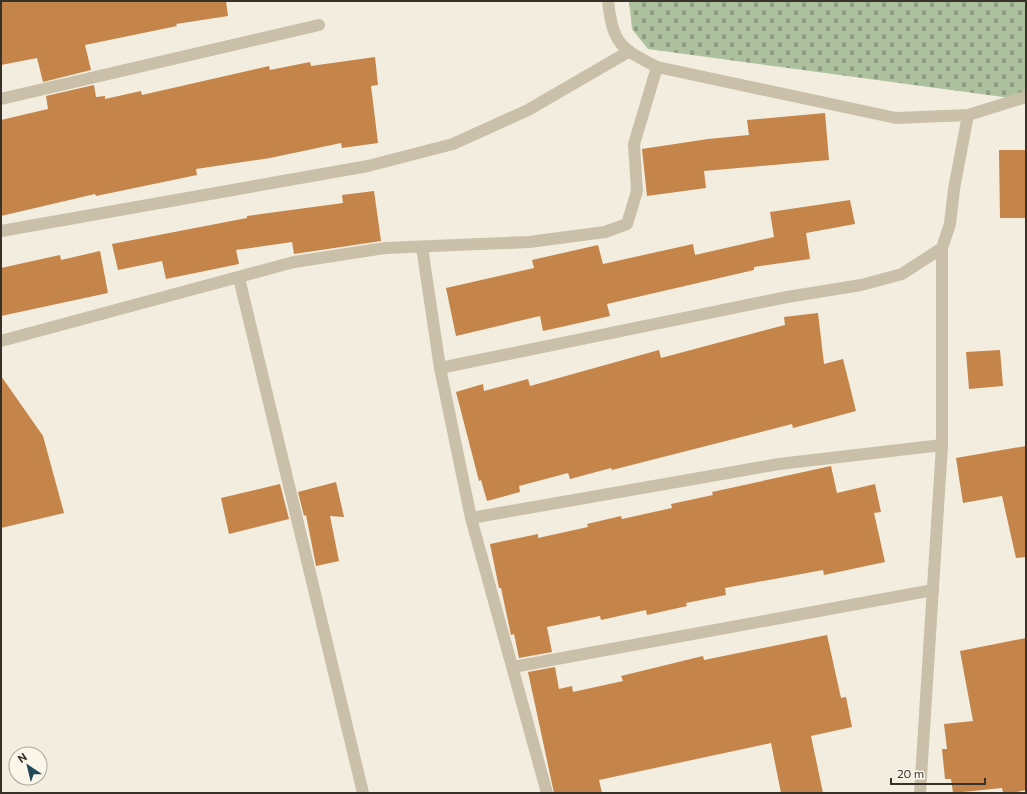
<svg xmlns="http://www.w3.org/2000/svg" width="1027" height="794" font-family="Commissioner,sans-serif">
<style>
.cemetery{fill:url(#cemetery-stones)}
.building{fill:#c4844a}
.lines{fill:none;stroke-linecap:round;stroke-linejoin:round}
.minor{stroke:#cac0aa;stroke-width:12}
</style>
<defs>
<pattern id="cemetery-stones" width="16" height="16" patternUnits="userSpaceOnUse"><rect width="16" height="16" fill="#adc19e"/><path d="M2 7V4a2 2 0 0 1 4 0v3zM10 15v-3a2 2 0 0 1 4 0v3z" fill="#8e9d81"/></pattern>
</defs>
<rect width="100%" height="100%" fill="#f2edde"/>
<polygon class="cemetery" points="629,1 1026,1 1026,100 648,49 632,29"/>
<g class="building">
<polygon points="1,1 226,1 228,16 176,24 177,26 85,45 91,70 43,82 37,58 1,65"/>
<polygon points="375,57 378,85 371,86 378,143 342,148 341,143 270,158 196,169 197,175 96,196 95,194 1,216 1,120 48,109 46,96 94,85 96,97 105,96 105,99 141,91 142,95 269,66 270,70 310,62 311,66"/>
<polygon points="825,113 829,160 704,171 706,188 647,196 642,149 708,139 749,135 747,120"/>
<polygon points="999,150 1026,150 1026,218 1000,218"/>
<polygon points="374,191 381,241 294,254 292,242 236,250 239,264 166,279 162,261 118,270 112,244 247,218 247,216 343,203 342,195"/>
<polygon points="850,200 855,224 806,233 810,259 754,267 754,270 607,304 610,316 579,323 543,331 540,316 456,336 446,288 534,268 532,260 598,245 603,264 693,244 695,255 774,237 770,212"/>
<polygon points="100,251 108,293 1,316 1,268 60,255 61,260"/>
<polygon points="818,313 824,364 843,359 856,411 793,428 792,424 612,470 611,468 570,479 568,473 519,486 520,492 487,501 481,480 479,481 456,392 483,384 484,391 528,379 530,386 659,350 661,358 785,325 784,317"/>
<polygon points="1000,350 1003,386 969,389 966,352"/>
<polygon points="1,376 43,436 64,513 1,528"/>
<polygon points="1026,446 1026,557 1016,558 1002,496 963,503 956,458"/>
<polygon points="831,466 837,493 875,484 881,512 874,513 885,562 824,575 823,570 725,588 726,595 686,603 687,606 647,615 646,610 601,620 600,616 547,627 552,652 519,658 514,634 511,635 501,588 499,588 490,544 538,534 538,538 588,527 587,524 621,516 622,519 672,508 671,504 713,495 712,492"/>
<polygon points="336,482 344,517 330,516 339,561 316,566 306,515 304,516 298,492"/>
<polygon points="280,484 289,519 229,534 221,498"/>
<polygon points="827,635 841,698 846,697 852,727 811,736 823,793 781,793 771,743 599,780 602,793 554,793 528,672 555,667 559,689 572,686 573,692 623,681 621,676 703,656 704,660"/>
<polygon points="1026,638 1026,790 1013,793 1003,793 1002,788 953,793 951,779 945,779 942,749 947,749 944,724 973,721 960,651"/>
</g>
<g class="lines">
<g class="minor">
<path d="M608,1c5,43 12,47 49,66l239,51 72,-3 58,-18"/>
<polyline points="1,99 319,25"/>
<polyline points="1,231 368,166 453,144 528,110 628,52"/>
<polyline points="422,247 440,368 471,518 547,793"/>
<polyline points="239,278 363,793"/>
<polyline points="1,341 294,262 385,248 529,242 605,232 627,224 637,191 634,144 657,67"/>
<polyline points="440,368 787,297 861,285 902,274 942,248 950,224 954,189 968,115"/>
<polyline points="471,518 779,464 942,445"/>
<polyline points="513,667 933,590"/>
<polyline points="920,793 942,445 942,248"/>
</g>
</g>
<rect width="1027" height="794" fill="none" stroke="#383129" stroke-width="4"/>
<g transform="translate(28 766) rotate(325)"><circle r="19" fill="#faf6ea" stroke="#aca79d"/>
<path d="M0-3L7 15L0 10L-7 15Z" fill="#1f4859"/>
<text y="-6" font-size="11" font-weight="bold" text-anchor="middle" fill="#383129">N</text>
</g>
<path d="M891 778v6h94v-6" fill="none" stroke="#383129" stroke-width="2"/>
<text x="897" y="778" font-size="12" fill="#383129" stroke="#faf6ea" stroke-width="3" paint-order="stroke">20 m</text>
</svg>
